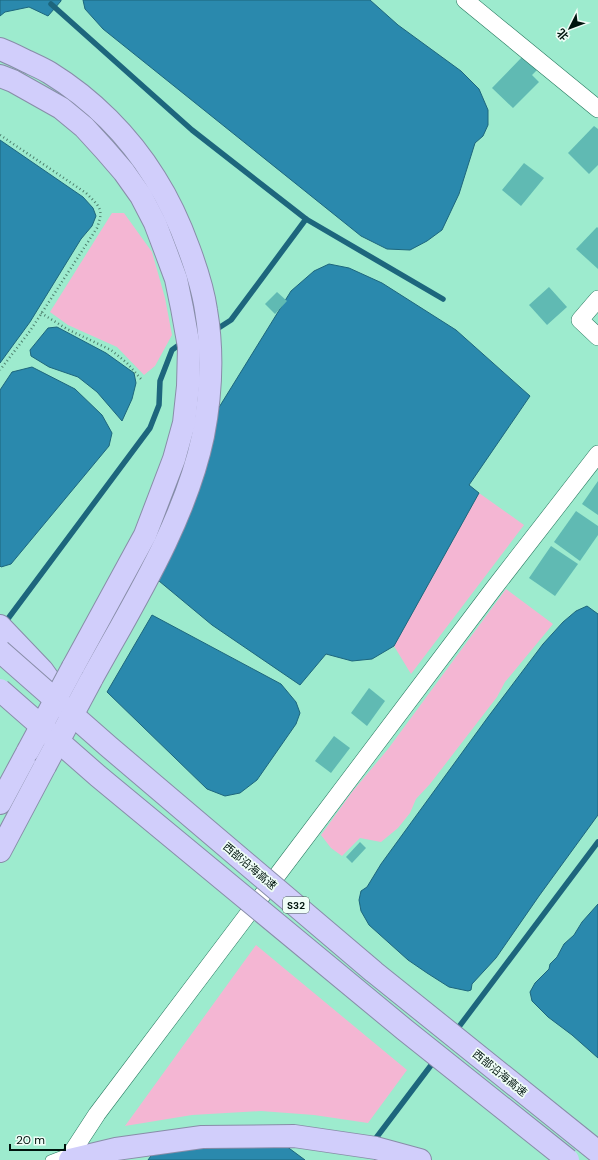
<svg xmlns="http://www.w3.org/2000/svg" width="598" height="1160" font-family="'DM Sans','Noto Sans SC',sans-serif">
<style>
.green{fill:#f4b6d3}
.water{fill:#2a89ad;stroke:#1d667d}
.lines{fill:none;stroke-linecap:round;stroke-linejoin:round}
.stream{stroke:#1d667d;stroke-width:5.5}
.building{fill:#60bab3}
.lane-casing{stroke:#27785f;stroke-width:10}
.street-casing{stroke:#27785f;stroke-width:18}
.highway-casing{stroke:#888da8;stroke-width:24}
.path{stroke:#4e806e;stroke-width:2.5;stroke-dasharray:1 3;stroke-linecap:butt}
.lane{stroke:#fff;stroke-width:9}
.street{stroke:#fff;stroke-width:17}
.highway{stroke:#d1cefb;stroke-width:22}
.highway-bridge-casing{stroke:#888da8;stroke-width:24;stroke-linecap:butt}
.highway-bridge{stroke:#d1cefb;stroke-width:22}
.labels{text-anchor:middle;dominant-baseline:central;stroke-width:3.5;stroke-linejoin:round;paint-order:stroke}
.shield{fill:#effdf7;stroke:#485b54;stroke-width:1}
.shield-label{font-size:10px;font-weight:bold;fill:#00150e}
.street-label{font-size:11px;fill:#00150e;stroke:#effdf7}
</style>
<rect width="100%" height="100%" fill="#9debce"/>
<g class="green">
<polygon points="112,213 124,213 152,252 165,298 172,335 155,366 144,375 117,347 68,325 50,312"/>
<polygon points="479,493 524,525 411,674 394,646"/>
<polygon points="506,589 553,624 505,682 497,697 430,784 416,799 410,813 398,828 381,842 360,838 342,856 331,848 321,835 352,792 388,749"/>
<polygon points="256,945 407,1070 368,1123 314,1115 261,1111 192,1115 125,1126"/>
</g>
<g class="water">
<polygon points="0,0 61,0 61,1 48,16 29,7 5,12 0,16"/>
<polygon points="83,0 370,0 398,25 461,71 479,89 488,110 488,125 483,136 475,143 459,194 442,230 427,241 410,250 387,249 361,236 103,29 85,9"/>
<polygon points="0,140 83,197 93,208 96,216 92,226 81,239 30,322 0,363"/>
<polygon points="329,264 349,268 382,283 456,330 530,396 469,485 479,493 394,646 372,659 352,661 326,654 300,685 212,625 153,576 166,493 291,291 314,271"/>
<polygon points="57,327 106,353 134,373 136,383 132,399 122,421 97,392 78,377 49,367 31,356 30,350 48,328"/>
<polygon points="32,367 75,389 102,415 112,433 109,446 11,564 1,567 0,566 0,390 12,372"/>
<polygon points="587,606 598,614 598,815 539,896 496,958 472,984 471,990 468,991 449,987 427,973 408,960 369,925 361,911 359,900 361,891 367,887 381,864 488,717 543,644 563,622 576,611"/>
<polygon points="152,615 281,684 296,702 300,713 296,724 257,780 240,793 225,796 207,789 107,692"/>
<polygon points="598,904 598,1058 572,1035 548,1017 532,1001 530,992 535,983 549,969 550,964 557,957 564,944 574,935 582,922"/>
<polygon points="278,1140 305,1160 148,1160 156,1149"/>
</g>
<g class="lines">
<g class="stream">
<polyline points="51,4 192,130 306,219 443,299"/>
<polyline points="214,329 217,329 231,320 306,219"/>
<polyline points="4,624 150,428 159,405 160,381 172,350 183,342"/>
<polyline points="455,1032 598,842"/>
<polyline points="373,1142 435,1060"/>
</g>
</g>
<g class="building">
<polygon points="523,56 537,70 532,75 539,82 513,108 492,88"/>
<polygon points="594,126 598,129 598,165 589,174 568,153"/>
<polygon points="524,163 544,178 521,206 502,190"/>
<polygon points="597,227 598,228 598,269 576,249"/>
<polygon points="549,287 567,307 547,325 529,305"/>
<polygon points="277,292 287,301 275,314 265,304"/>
<polygon points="598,481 598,515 582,504"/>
<polygon points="576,511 598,526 598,535 580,561 554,542"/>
<polygon points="551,546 578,564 555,596 529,578"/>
<polygon points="369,688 385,701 367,726 351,713"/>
<polygon points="334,736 350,748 331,773 315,761"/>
<polygon points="360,842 366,848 352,863 346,857"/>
</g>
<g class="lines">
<g class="lane-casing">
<polyline id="lane" points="50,1160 71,1152"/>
</g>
<g class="street-casing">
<g id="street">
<polyline points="465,0 598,109"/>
<polyline points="598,299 580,320 598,337"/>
<polyline points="67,1160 97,1114 494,588 598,454"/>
</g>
</g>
<g class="highway-casing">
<g id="highway">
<path d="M0,49c8,3 16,7 24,11 8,4 18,8 26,13 42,26 79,63 105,105 14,22 25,46 34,71 7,19 14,40 17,61 7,41 5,85 -3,126 -18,86 -70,168 -112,244"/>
<polyline points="0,76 13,81 61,108 84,127 105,150 124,172 141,196 155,223 166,252 176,279 182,308 189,347 188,386 184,423 174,459 145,535 73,667"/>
<polyline points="0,626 42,670 52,684 53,697"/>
<polyline points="0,803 28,751"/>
<polyline points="0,851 45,766"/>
<polyline points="70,1160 116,1149 202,1137 294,1136 376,1148 420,1160"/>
</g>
</g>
<g class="path">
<path d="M0,135l86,58c14,14 18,16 11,35l-67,103 -30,39"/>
<polyline points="41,313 67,329 111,350 127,363 141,379"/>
</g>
<use href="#lane" class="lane"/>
<use href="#street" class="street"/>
<use href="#highway" class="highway"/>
<g class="highway-bridge-casing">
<g id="highway-bridge">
<polyline points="0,651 108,746 374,972 598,1152"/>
<polyline points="0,690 98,776 405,1030 568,1160"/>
<polyline points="28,751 73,667"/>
<polyline points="45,766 91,680"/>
</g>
</g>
<use href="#highway-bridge" class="highway-bridge"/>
</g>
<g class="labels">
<rect class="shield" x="283" y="897" width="26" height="16" rx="3"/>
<g class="shield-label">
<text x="296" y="905">S32</text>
</g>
<g class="street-label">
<text transform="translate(250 866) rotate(40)">西部沿海高速</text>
<text transform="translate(500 1073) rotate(39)">西部沿海高速</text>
</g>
</g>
<g transform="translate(570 28) rotate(228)" stroke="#effdf7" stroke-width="3" paint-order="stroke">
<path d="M0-3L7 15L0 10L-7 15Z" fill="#00150e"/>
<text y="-6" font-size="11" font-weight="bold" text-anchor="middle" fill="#00150e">北</text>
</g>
<path d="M10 1144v6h55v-6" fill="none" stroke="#00150e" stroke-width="2"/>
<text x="16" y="1144" font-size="12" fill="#00150e" stroke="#effdf7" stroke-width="3" paint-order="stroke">20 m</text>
</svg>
